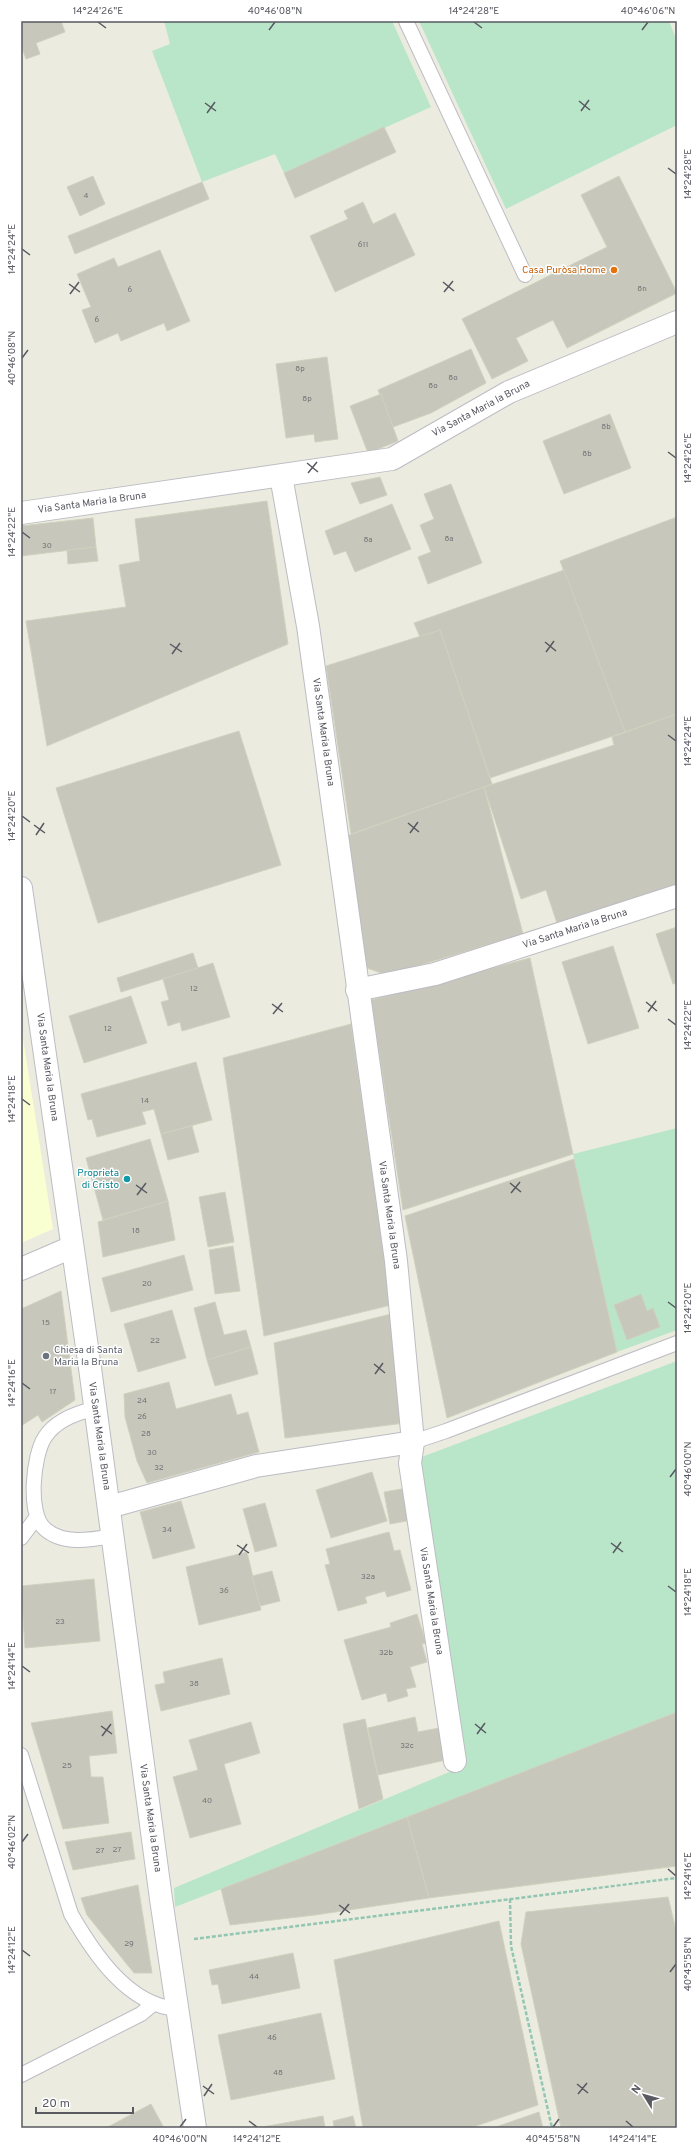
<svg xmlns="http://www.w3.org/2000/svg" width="698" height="2149" font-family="Overpass,sans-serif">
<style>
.commercial{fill:#faffd1}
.green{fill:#b9e6c9}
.building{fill:#c7c7bc;stroke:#d0d1bd}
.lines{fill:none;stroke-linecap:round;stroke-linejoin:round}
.service-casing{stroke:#bcbcc4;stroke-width:16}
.minor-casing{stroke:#bcbcc4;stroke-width:24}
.path{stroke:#92c6b3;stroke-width:2.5;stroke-dasharray:4 2;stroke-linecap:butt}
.service{stroke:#fff;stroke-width:14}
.minor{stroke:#fff;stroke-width:22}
.ticks{fill:none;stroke:#585961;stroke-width:1.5}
.food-dot{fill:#e8710a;stroke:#fff;stroke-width:1.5}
.culture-dot{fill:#0f9aa8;stroke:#fff;stroke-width:1.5}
.worship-dot{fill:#6b7280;stroke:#fff;stroke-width:1.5}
.labels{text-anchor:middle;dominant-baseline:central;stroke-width:3;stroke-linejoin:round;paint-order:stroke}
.number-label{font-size:8px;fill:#747478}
.food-label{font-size:10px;fill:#c56008;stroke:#fff;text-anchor:end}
.street-label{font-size:10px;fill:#585961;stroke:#fff}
.culture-label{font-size:10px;fill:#0d838f;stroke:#fff;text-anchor:end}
.worship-label{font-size:10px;fill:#5b616d;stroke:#fff;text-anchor:start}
.neatline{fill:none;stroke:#585961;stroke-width:1.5}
.ticks-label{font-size:10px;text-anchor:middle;fill:#585961}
</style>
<rect width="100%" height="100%" fill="#ebecdf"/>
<polygon class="commercial" points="21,1026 53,1229 21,1243"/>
<g class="green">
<polygon points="164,21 392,21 431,107 284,173 275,154 202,182 152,51 170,44"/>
<polygon points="419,21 669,21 677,41 677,125 506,209"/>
<polygon points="677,1128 677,1330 617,1352 573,1154"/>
<polygon points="677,1361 677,1712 175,1907 174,1888 461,1767 419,1458"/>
</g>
<g class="building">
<polygon points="21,21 61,21 65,32 36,43 40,54 26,59 21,45"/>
<polygon points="384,127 396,152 295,198 284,173"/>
<polygon points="93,176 105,204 80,216 67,187"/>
<polygon points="619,176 677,293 567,348 553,320 516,338 528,361 492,379 462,319 607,247 581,195"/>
<polygon points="202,182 209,199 75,254 68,236"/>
<polygon points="363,202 373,224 395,213 415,255 335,292 310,236 348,219 344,211"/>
<polygon points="160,250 190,321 167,331 164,323 121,341 118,333 95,343 82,310 91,307 77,274 114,258 118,267"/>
<polygon points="471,349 486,383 431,413 393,427 378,390"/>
<polygon points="327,357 338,439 315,442 314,434 286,438 276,364"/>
<polygon points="381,394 398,441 368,453 350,406"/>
<polygon points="610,414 631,468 564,494 543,441"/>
<polygon points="380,477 387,495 360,504 351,483"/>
<polygon points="451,484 482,563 428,584 418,557 431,552 420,525 434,519 424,494"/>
<polygon points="267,501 288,644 47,746 26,621 126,607 119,565 140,561 135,519"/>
<polygon points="392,504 411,549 355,572 346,551 334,555 325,531"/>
<polygon points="677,517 677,714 625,732 560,561"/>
<polygon points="93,518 96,547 21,556 21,526"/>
<polygon points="96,547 98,561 68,564 67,550"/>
<polygon points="564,570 625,732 490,778 440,630 420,637 414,623"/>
<polygon points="440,630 492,784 351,834 326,666"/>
<polygon points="677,714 677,887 557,923 546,890 521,899 484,787 614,745 612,737"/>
<polygon points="239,731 281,865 98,923 56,788"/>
<polygon points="484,787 523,934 387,975 367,968 344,837"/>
<polygon points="677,927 677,983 673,984 656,934"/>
<polygon points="613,946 639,1028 588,1044 562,962"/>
<polygon points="193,953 198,968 121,992 117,978"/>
<polygon points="530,958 573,1154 403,1210 371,1000"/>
<polygon points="213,963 230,1017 182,1031 180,1022 168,1026 161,1002 169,1000 163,979"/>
<polygon points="131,996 147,1043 84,1063 69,1016"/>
<polygon points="351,1024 391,1305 264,1336 223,1058"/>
<polygon points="196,1062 212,1120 161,1134 154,1109 142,1112 146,1124 97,1137 92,1119 88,1120 81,1094"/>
<polygon points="192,1126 199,1152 168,1160 161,1134"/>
<polygon points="150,1139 168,1201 103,1220 86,1158"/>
<polygon points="574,1159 617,1352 447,1418 405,1216"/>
<polygon points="225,1192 234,1242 208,1247 199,1197"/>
<polygon points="168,1201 175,1240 103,1257 98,1222"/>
<polygon points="233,1246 240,1291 215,1294 209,1250"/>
<polygon points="184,1255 193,1290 111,1312 102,1278"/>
<polygon points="61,1291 75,1400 42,1422 38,1415 21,1426 21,1309"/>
<polygon points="641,1294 647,1311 653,1308 660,1327 627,1340 614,1305"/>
<polygon points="215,1302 224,1335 246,1330 251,1347 207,1360 194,1308"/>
<polygon points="172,1310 186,1358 138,1372 124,1324"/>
<polygon points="391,1314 405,1423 285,1438 274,1343"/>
<polygon points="251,1347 258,1374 215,1386 207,1360"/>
<polygon points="169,1382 176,1409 231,1394 237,1415 248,1412 259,1452 147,1483 137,1461 125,1417 124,1394"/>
<polygon points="372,1472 387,1521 331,1538 316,1490"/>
<polygon points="407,1488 412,1520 390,1524 384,1492"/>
<polygon points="181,1501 195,1548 153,1559 140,1512"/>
<polygon points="265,1503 277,1546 255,1552 243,1509"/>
<polygon points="389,1532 394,1551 400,1550 411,1590 387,1597 385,1591 365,1597 367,1603 338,1611 325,1565 330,1564 326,1549"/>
<polygon points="247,1552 261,1610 199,1625 186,1567"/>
<polygon points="272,1571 280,1601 260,1606 252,1576"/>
<polygon points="94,1579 100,1641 25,1648 21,1586"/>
<polygon points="417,1614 426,1643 422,1644 427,1662 410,1667 416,1687 406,1689 408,1696 388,1702 386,1693 362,1700 344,1640 391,1627 390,1623"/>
<polygon points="222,1658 230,1694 161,1711 155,1685 165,1683 163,1672"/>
<polygon points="112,1711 117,1753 89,1756 91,1777 103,1777 109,1823 63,1829 31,1723"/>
<polygon points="677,1712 677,1866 429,1898 407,1817"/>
<polygon points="415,1717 418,1732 439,1728 446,1760 378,1775 368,1728"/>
<polygon points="365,1719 383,1799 359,1809 343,1724"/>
<polygon points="251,1722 260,1753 224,1764 241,1824 190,1838 173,1777 198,1770 189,1740"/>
<polygon points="407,1817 429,1898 315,1915 230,1925 221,1889"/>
<polygon points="131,1832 135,1859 73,1870 65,1842"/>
<polygon points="138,1885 152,1973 134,1973 87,1915 81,1898"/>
<polygon points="668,1897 677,1934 677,2128 561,2128 521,1944 526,1912"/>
<polygon points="499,1921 538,2105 470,2128 363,2128 334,1960"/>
<polygon points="293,1953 300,1988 222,2004 218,1984 212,1985 209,1970"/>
<polygon points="321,2013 335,2079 231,2100 218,2035"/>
<polygon points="151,2104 164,2128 106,2128"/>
<polygon points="539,2112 543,2128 493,2128"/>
<polygon points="323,2116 325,2128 257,2128"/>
<polygon points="353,2116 356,2128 334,2128 333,2121"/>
</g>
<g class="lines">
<g class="service-casing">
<g id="service">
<polyline points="406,21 525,275"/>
<path d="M94,1409c-18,4 -38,11 -49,28 -12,18 -18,77 0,92 18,16 45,11 67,7"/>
<polyline points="413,1442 446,1431 677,1343"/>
<polyline points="21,1538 36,1518"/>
<path d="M21,1755l50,159c23,40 57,91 106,95"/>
<polyline points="21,2075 141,2014 153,2004"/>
</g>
</g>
<g class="minor-casing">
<g id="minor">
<polyline points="281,476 308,626 396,1261 413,1442 410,1463 455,1761"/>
<polyline points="21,513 392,459 509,392 677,322"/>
<polyline points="21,888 90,1368 161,1899 195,2128"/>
<polyline points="357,990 435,974 677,896"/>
<polyline points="21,1269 72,1247"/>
<polyline points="109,1507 256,1466 413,1442"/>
</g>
</g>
<g class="path">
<polyline points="510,1899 511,1946 552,2128"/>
<polyline points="194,1939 677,1878"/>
</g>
<use href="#service" class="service"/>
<use href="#minor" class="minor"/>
</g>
<path class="ticks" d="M98,22l8,6M474,22l8,6M269,30l6,-8M642,30l6,-8M579,101l11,9M205,103l11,8M581,111l8,-11M207,113l8,-11M668,168l8,6M22,249l8,6M443,282l11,9M69,284l11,8M444,292l9,-11M70,294l9,-12M22,358l6,-8M668,452l8,6M307,463l11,9M308,473l9,-11M22,532l8,6M545,642l11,9M170,644l12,8M546,652l8,-11M172,654l8,-11M668,735l8,6M22,816l8,6M408,823l11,9M34,825l11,8M410,833l8,-11M36,835l8,-12M646,1002l11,9M272,1004l11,8M648,1012l8,-11M273,1014l9,-11M668,1019l8,6M22,1099l8,6M510,1183l11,9M136,1185l11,8M511,1193l9,-11M137,1195l9,-12M668,1302l8,6M374,1364l11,9M375,1374l8,-11M22,1383l8,6M670,1477l6,-8M611,1543l12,9M237,1545l12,8M613,1553l8,-11M239,1555l8,-11M668,1586l8,6M22,1666l8,6M475,1724l11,9M101,1726l11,8M477,1734l8,-11M102,1736l9,-12M22,1842l6,-8M668,1869l8,7M339,1905l11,8M340,1915l9,-11M22,1950l8,6M670,1972l6,-8M577,2084l11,9M203,2086l11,8M578,2094l9,-11M204,2096l8,-12M249,2121l8,6M626,2121l7,6M180,2127l6,-8M553,2127l6,-8"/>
<circle class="food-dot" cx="614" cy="270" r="4"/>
<circle class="culture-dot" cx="127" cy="1179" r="4"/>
<circle class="worship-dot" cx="46" cy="1356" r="4"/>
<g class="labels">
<g class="number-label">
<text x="86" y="196">4</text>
<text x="363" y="245">611</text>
<text x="642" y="289">8n</text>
<text x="130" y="290">6</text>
<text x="97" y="320">6</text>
<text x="300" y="369">8p</text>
<text x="453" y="378">8o</text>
<text x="433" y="386">8o</text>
<text x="307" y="399">8p</text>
<text x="606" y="427">8b</text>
<text x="587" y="454">8b</text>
<text x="449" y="539">8a</text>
<text x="368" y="540">8a</text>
<text x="47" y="546">30</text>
<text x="194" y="989">12</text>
<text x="108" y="1029">12</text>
<text x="145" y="1101">14</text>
<text x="136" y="1231">18</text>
<text x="147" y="1284">20</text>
<text x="46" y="1323">15</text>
<text x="155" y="1341">22</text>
<text x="53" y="1392">17</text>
<text x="142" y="1401">24</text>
<text x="142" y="1417">26</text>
<text x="146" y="1434">28</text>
<text x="152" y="1453">30</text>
<text x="159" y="1468">32</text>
<text x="167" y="1530">34</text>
<text x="368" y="1577">32a</text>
<text x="224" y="1591">36</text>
<text x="60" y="1622">23</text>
<text x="386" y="1653">32b</text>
<text x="194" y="1684">38</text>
<text x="407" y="1746">32c</text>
<text x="67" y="1766">25</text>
<text x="207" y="1801">40</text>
<text x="117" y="1850">27</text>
<text x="100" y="1851">27</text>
<text x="129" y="1944">29</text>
<text x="254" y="1977">44</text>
<text x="272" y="2038">46</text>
<text x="278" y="2073">48</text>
</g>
<g class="food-label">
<text x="606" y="270">Casa Puròsa Home</text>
</g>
<g class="street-label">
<text transform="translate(481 409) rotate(-28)">Via Santa Maria la Bruna</text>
<text transform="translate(92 503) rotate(-8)">Via Santa Maria la Bruna</text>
<text transform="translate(323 732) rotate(82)">Via Santa Maria la Bruna</text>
<text transform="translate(575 929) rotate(-18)">Via Santa Maria la Bruna</text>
<text transform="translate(47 1067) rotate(82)">Via Santa Maria la Bruna</text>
<text transform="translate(389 1215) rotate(82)">Via Santa Maria la Bruna</text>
<text transform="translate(99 1436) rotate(82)">Via Santa Maria la Bruna</text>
<text transform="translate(431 1601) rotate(81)">Via Santa Maria la Bruna</text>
<text transform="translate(150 1818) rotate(82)">Via Santa Maria la Bruna</text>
</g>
<g class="culture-label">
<text x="119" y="1173">Proprieta<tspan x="119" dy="12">di Cristo</tspan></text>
</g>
<g class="worship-label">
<text x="54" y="1350">Chiesa di Santa<tspan x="54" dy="12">Maria la Bruna</tspan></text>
</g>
</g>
<rect width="698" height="2149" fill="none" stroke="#ffffff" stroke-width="44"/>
<g transform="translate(644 2095) rotate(307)" stroke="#ffffff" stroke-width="3" paint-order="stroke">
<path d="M0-3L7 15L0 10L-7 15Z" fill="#585961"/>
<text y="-6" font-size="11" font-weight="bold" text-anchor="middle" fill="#585961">N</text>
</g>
<path d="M36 2107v6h97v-6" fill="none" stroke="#585961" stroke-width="2"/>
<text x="42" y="2107" font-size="12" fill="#585961" stroke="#ffffff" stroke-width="3" paint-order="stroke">20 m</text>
<rect x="22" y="22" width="654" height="2105" class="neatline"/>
<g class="ticks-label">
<text x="98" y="14">14°24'26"E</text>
<text x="275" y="14">40°46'08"N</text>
<text x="474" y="14">14°24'28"E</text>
<text x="648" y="14">40°46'06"N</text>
<text transform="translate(687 174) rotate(-90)" y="4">14°24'28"E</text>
<text transform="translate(11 249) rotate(-90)" y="4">14°24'24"E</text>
<text transform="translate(11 358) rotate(-90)" y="4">40°46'08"N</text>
<text transform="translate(687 458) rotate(-90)" y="4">14°24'26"E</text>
<text transform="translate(11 532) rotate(-90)" y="4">14°24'22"E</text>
<text transform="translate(687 741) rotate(-90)" y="4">14°24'24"E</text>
<text transform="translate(11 816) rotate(-90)" y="4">14°24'20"E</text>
<text transform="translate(687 1025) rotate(-90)" y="4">14°24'22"E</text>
<text transform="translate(11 1099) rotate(-90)" y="4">14°24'18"E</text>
<text transform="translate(687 1308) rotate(-90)" y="4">14°24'20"E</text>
<text transform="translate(11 1383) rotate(-90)" y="4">14°24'16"E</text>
<text transform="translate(687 1469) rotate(-90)" y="4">40°46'00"N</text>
<text transform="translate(687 1592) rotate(-90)" y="4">14°24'18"E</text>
<text transform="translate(11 1666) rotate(-90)" y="4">14°24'14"E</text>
<text transform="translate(11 1842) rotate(-90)" y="4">40°46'02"N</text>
<text transform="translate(687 1876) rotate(-90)" y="4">14°24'16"E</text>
<text transform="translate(11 1950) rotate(-90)" y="4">14°24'12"E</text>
<text transform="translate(687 1964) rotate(-90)" y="4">40°45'58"N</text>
<text x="180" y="2142">40°46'00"N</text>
<text x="257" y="2142">14°24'12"E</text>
<text x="553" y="2142">40°45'58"N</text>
<text x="633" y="2142">14°24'14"E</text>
</g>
</svg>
